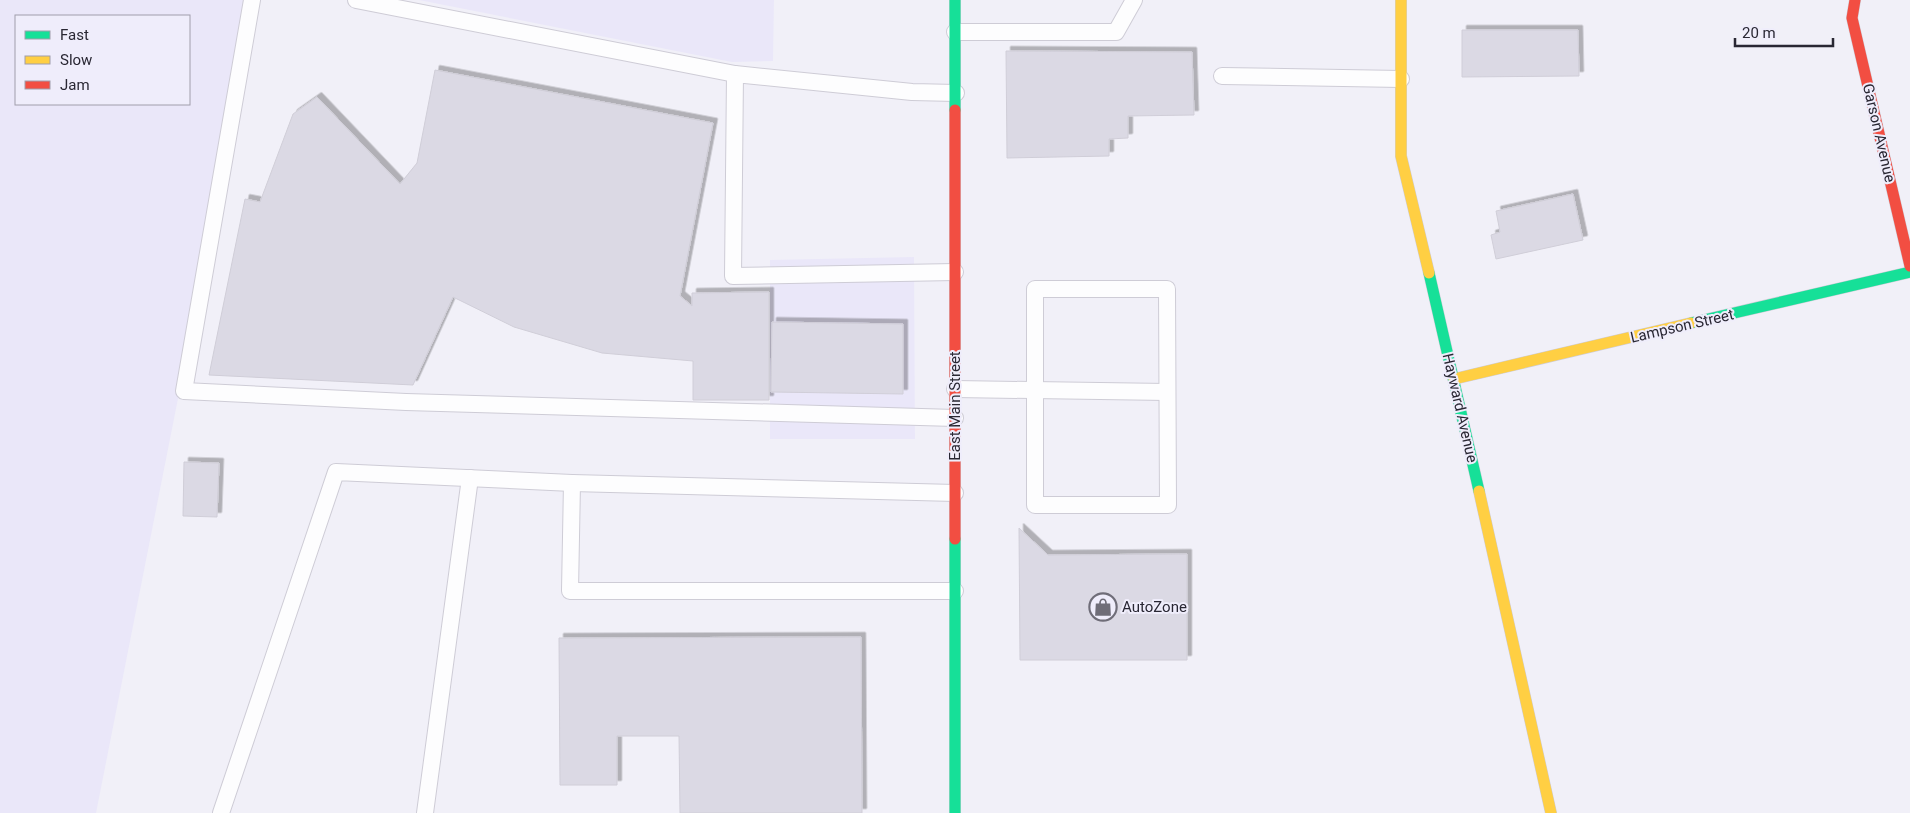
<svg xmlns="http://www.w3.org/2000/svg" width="1910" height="813" font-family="Roboto,sans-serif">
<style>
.built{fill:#eae7f9;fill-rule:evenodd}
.building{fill:#dbd9e4;stroke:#d0ced8;filter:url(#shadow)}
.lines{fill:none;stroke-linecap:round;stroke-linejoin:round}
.lane-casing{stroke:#ceccd6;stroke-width:18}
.fast-casing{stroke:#ceccd6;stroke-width:12}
.slow-casing{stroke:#ceccd6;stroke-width:12}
.jam-casing{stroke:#ceccd6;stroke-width:12}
.lane{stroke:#fdfdfe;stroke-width:16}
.fast{stroke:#16e098;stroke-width:11}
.slow{stroke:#ffcf43;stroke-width:11}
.jam{stroke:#f24e42;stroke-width:11}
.labels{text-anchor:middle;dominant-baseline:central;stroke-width:4;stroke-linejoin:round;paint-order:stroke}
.street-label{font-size:15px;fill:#292733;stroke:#efedfb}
.poi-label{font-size:15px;fill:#292733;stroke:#efedfb;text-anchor:start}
</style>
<defs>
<filter id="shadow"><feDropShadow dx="4.5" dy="-4.5" stdDeviation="0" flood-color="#0004"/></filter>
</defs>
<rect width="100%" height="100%" fill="#f1f0f8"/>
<g class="built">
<path d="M0,0h252l-28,166 -128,647h-96zM16,16h173v88h-173z"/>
<polygon points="419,0 774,0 773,61 732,62"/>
<polygon points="914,257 915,439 770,439 770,260"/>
</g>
<g class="building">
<polygon points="1462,30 1578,30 1579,76 1462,77"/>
<polygon points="1006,51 1192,52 1194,115 1128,116 1128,138 1109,139 1109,156 1007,158"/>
<polygon points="435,70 713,123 680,296 692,306 692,293 769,292 769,400 693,400 693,361 602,353 514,327 453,297 413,385 209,375 245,199 260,202 293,114 317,97 400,184 417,163"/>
<polygon points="1573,194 1583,240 1496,259 1491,235 1500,232 1496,211"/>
<polygon points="772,322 903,324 903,394 771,392"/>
<polygon points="184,462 219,463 217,517 183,516"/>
<polygon points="1019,528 1048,555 1187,554 1187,660 1020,660"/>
<polygon points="861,637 862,813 680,813 679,736 617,736 617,785 560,785 559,638"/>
</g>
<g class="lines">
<g class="lane-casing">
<g id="lane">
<polyline points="252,0 184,391 406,402 955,418"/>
<polyline points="356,0 735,74"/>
<polyline points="955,32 1116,32 1134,0"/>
<polyline points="1222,76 1401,79"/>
<polyline points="955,272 733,276 735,74 912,92 956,93"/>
<polygon points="1035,289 1167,289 1168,505 1035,505"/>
<polyline points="955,389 1167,392"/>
<polyline points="572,483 570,591 955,591"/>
<polyline points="221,813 336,472 572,483 955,493"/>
<polyline points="425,813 470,478"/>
</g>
</g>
<g class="fast-casing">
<g id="fast">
<polyline points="955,0 955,110"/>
<polyline points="1429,273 1479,491"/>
<polyline points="1691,323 1910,272"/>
<polyline points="955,539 955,813"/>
</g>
</g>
<g class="slow-casing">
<g id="slow">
<polyline points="1401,0 1401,156 1429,273"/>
<polyline points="1454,379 1691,323"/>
<polyline points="1479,491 1551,813"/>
</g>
</g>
<g class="jam-casing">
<g id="jam">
<polyline points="1855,0 1852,18 1910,266"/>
<polyline points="955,110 955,539"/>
</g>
</g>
<use href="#lane" class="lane"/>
<use href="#fast" class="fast"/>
<use href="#slow" class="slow"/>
<use href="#jam" class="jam"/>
</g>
<defs>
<g id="shop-ring" transform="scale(1.4375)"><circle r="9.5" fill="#efedfb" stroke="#6f6d78" stroke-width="1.5"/><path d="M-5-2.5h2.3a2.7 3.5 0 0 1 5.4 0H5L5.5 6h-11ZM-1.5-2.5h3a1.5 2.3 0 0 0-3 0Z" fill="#6f6d78"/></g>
</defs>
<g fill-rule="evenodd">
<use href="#shop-ring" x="1103" y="607"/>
</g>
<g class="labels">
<g class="street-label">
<text transform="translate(1879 133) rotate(77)">Garson Avenue</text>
<text transform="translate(1682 326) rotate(-13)">Lampson Street</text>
<text transform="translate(955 406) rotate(-90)">East Main Street</text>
<text transform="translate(1460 408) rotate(77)">Hayward Avenue</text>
</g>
<g class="poi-label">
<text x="1122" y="607">AutoZone</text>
</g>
</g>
<rect x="15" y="15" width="175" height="90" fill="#efedfb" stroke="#a09eab"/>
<rect x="25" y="31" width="25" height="8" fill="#16e098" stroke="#a09eab"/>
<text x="60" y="40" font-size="15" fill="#292733">Fast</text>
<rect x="25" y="56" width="25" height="8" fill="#ffcf43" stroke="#a09eab"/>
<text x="60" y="65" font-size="15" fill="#292733">Slow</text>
<rect x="25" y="81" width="25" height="8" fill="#f24e42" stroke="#a09eab"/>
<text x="60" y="90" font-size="15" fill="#292733">Jam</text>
<path d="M1735 38v8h98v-8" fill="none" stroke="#292733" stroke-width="2.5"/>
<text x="1742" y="38" font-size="15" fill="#292733" stroke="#efedfb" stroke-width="4" paint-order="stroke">20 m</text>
</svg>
